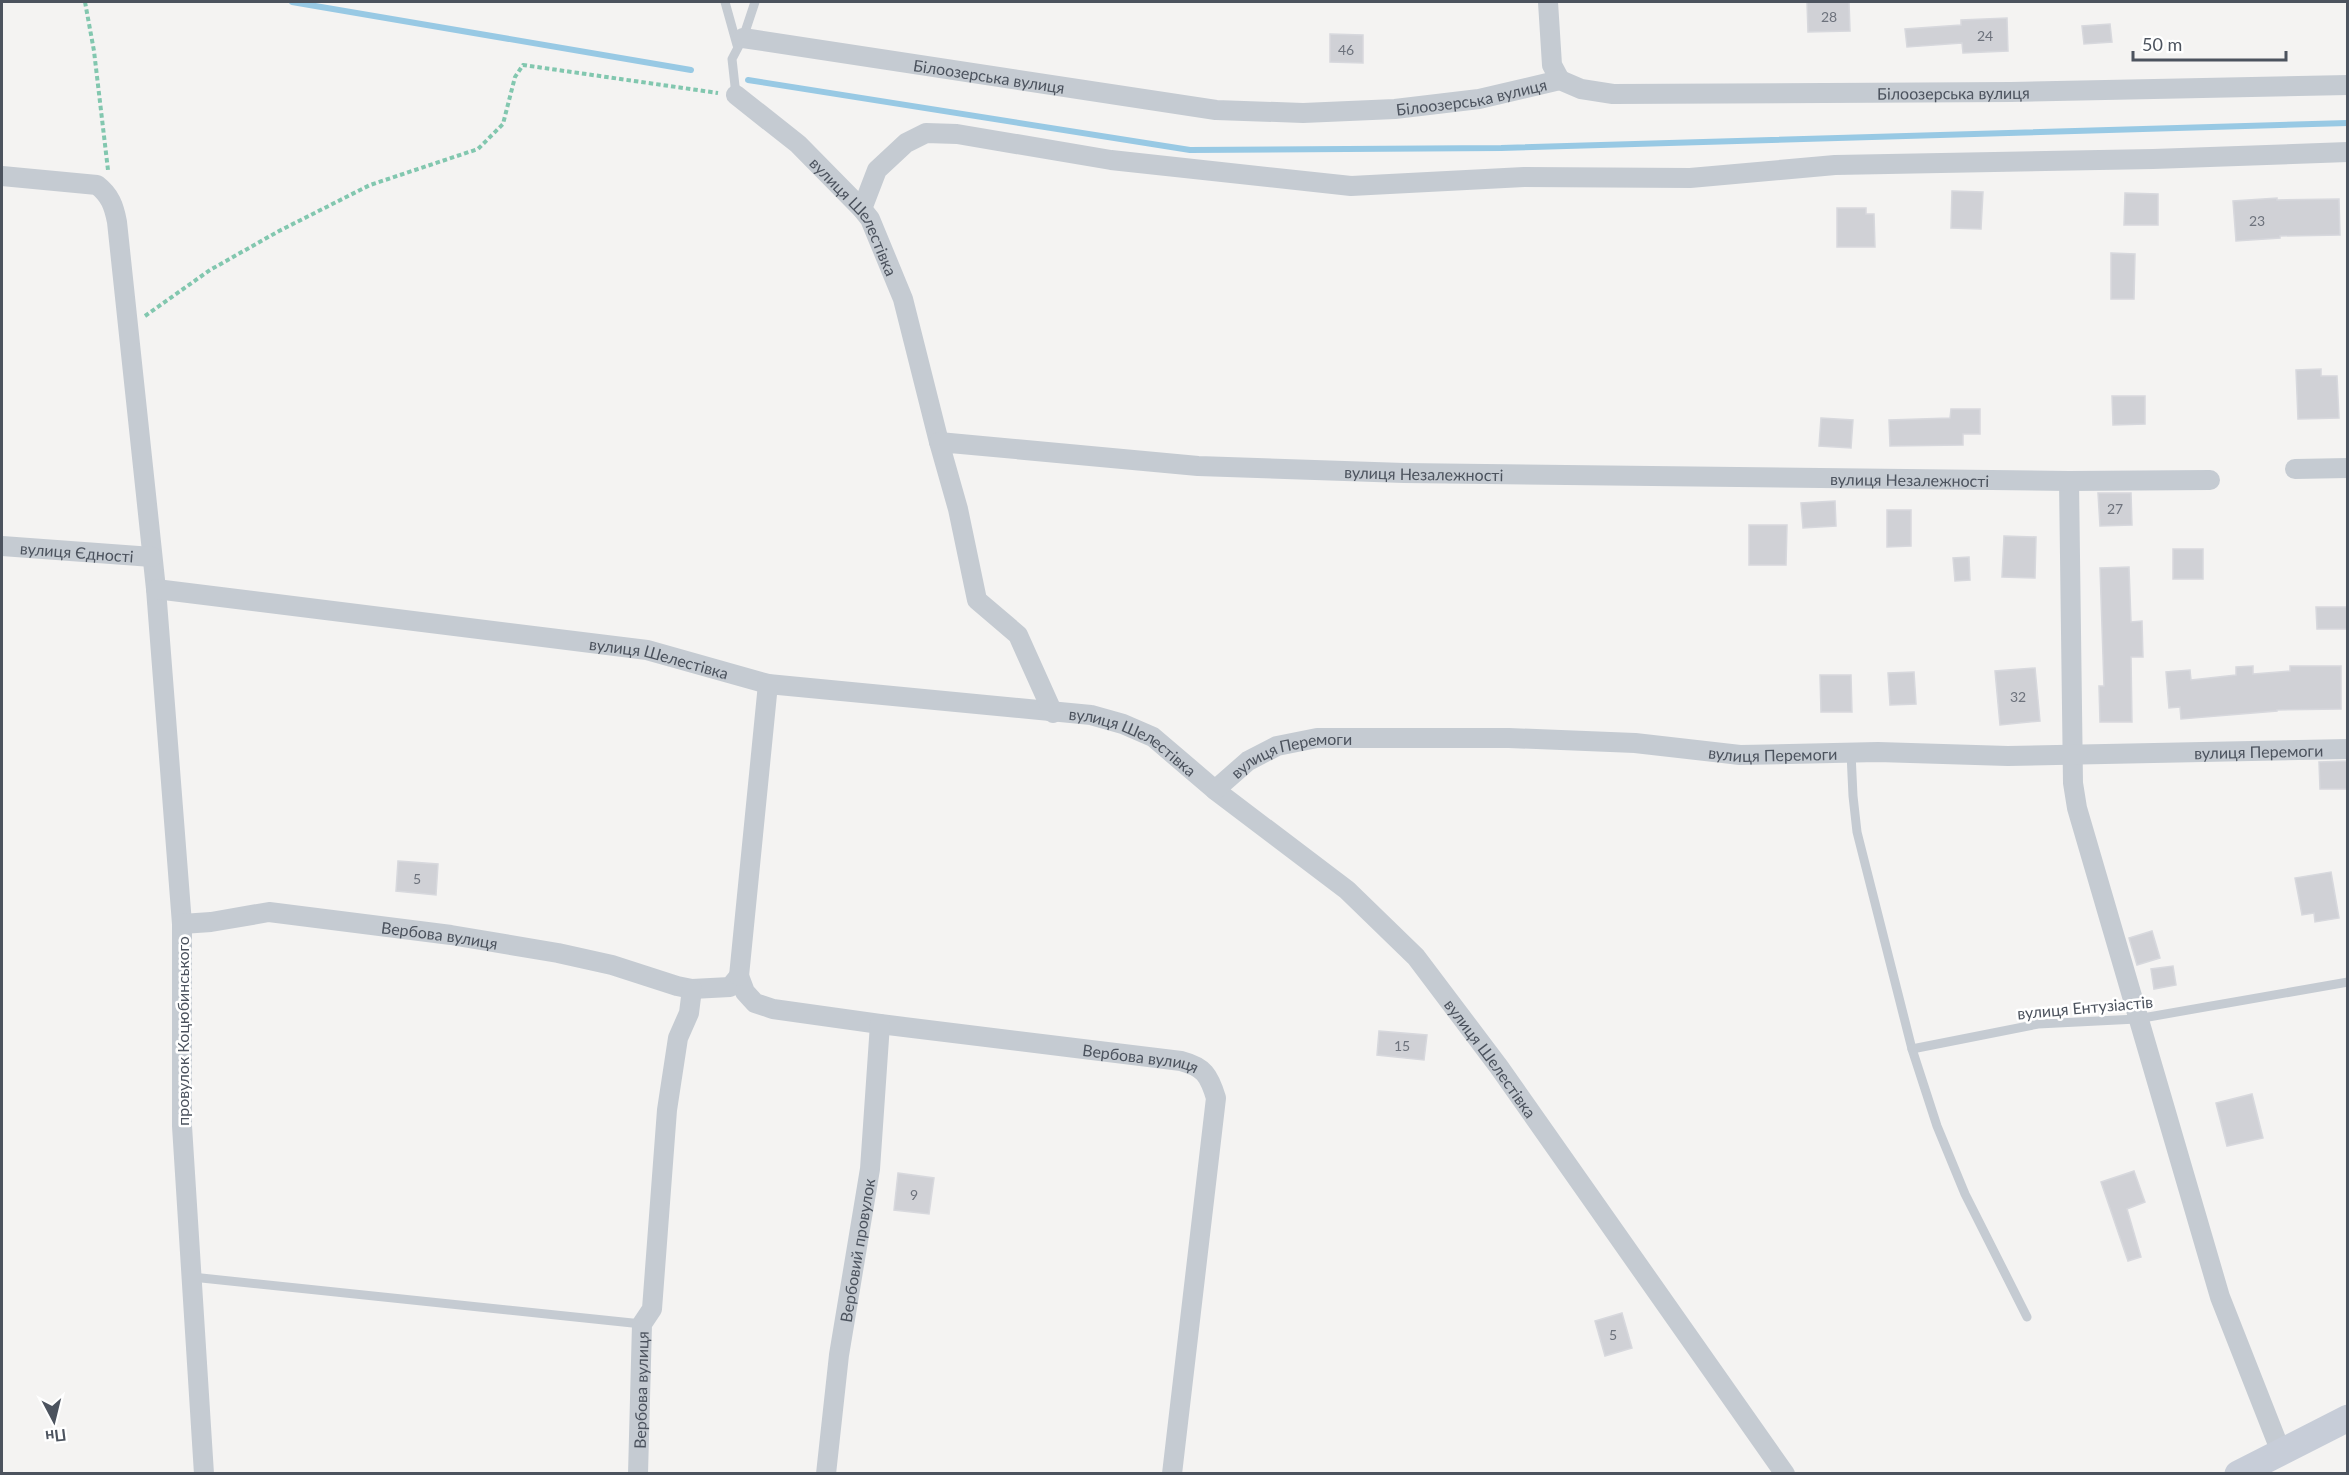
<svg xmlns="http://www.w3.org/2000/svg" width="2349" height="1475" font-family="Lato,sans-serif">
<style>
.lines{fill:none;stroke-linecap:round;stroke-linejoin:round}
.stream{stroke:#98c9e4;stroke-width:6}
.building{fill:#d0d1d6;stroke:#d7d8dd;stroke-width:1.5}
.path{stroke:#82c7af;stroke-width:4;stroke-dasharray:4.5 3;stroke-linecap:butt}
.lane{stroke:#c5cbd2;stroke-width:9}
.street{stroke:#c5cbd2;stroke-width:20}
.secondary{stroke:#c7cdd8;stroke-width:27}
.labels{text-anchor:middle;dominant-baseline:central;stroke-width:5;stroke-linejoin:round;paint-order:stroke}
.number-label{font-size:14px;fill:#6d727c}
.street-label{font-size:16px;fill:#4c535e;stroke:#fff}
</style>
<rect width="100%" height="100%" fill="#f4f3f2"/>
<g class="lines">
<g class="stream">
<polyline points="292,2 691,70"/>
<polyline points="748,80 1190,150 1501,148 2348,123"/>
</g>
</g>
<g class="building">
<polygon points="1807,2 1849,2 1850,31 1808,32"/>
<polygon points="2007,18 2008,51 1963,53 1962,43 1907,47 1905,29 1961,25 1961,20"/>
<polygon points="2110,24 2112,42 2084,44 2082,26"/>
<polygon points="1330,34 1363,35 1363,63 1330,62"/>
<polygon points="1952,191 1983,192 1981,229 1951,228"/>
<polygon points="2125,193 2158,194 2158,225 2124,225"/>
<polygon points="2277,198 2277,200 2339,199 2340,235 2280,236 2280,238 2236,241 2233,201"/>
<polygon points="1837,208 1866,208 1866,214 1874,214 1875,247 1837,247"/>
<polygon points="2111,253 2135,254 2134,299 2111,299"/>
<polygon points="2321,369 2321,376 2337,376 2339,418 2298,419 2296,370"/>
<polygon points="2112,396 2145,396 2145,424 2113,425"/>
<polygon points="1951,409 1980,409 1980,434 1963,434 1963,445 1890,446 1889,420 1950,418"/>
<polygon points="1821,418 1853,420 1851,448 1819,446"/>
<polygon points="2098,493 2131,493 2132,525 2100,526"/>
<polygon points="1835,501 1836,526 1803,528 1801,503"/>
<polygon points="1887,510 1911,510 1911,546 1887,547"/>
<polygon points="1749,525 1787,525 1786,565 1749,565"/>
<polygon points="2004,536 2036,537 2035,578 2002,577"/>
<rect x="2173" y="549" width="30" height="30"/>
<polygon points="1969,557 1970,580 1955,581 1953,558"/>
<polygon points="2129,567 2131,622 2142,621 2143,657 2131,657 2132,722 2100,722 2099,686 2104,686 2100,568"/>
<polygon points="2316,607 2348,607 2348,629 2317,629"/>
<polygon points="2253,666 2253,674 2290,671 2290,666 2341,666 2341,709 2277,710 2277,711 2181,719 2180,707 2169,708 2166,672 2190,670 2191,680 2236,675 2236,667"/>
<polygon points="2035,668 2040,721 2000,725 1995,671"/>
<polygon points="1914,672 1916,704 1890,705 1888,673"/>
<polygon points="1820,675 1851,675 1852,712 1821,712"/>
<polygon points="2348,761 2348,789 2320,789 2319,762"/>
<polygon points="398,861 438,864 436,895 396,891"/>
<polygon points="2331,872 2339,918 2315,922 2314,913 2302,915 2295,878"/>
<polygon points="2152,931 2160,958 2137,965 2129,938"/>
<polygon points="2173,966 2176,985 2154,989 2151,969"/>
<polygon points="1379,1031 1427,1035 1424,1060 1377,1055"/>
<polygon points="2252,1094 2263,1138 2227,1146 2216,1103"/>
<polygon points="2134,1171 2145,1202 2127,1209 2141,1257 2128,1261 2101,1182"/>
<polygon points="898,1173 934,1178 929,1214 894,1210"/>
<polygon points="1622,1313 1632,1348 1605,1356 1595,1321"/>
</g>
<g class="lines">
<g class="path">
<polyline points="85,2 94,51 108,170"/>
<polyline points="145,316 210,270 279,231 370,185 478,149 503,124 515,77 523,65 718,93"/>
</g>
<g class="lane">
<polyline points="725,2 737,45"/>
<polyline points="736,95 732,59 743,38 755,2"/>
<polyline points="1851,753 1853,796 1857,832 1912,1049 2038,1024 2137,1019 2348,982"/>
<polyline points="1912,1049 1937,1126 1965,1194 2027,1317"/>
<polyline points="192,1277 642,1324"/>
</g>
<g class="street">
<polyline points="1548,2 1552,65 1560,80"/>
<path id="s1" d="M743,38l473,72 87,3 92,-4 84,-10 81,-19 21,9 32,5 398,-2 337,-7"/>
<path id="s2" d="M736,95l62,49 64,65 8,10 33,80 36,143"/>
<path d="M2,176l95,9c13,10 17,21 20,37l39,367 26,335v202l22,348"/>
<polyline points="862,209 877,170 906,143 926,133 957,134 1111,160 1351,186 1524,177 1690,178 1835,165 2153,159 2348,152"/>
<polyline points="2295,469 2348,468"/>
<polyline points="2069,481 2073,783 2077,808 2220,1297 2281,1452"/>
<path id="s3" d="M2,546l150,11"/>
<path id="s4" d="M156,589l491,61 121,34 323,31 32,9 30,13 62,53 132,100 69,67 83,110 286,407"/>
<path id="s5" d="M1053,713l-35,-78 -41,-35 -19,-91 -19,-67 259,24 206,7 665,8 141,-1"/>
<path id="s6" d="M1215,790l33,-29 29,-15 40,-8h192l126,5 105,12 138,-3 130,4 340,-7"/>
<path id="s7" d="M182,924l29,-2 58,-10 182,23 107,18 54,12 65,21 15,3 38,-2 9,-11 6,16 10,11 18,6 107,15 301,37c23,6 28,14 35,37l-44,376"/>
<polyline points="739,976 768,684"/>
<path id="s8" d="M638,1474l4,-150 10,-15 15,-199 11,-72 11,-25 3,-24"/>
<path id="s9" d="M826,1474l13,-119 31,-186 10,-145"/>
</g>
<polyline class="secondary" points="2238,1474 2348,1418"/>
</g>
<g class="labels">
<g class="number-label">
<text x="1829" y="16">28</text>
<text x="1985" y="35">24</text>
<text x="1346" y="49">46</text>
<text x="2257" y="220">23</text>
<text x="2115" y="508">27</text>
<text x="2018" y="696">32</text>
<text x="417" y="878">5</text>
<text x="1402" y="1045">15</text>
<text x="914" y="1194">9</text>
<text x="1613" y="1334">5</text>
</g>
<g class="street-label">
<text stroke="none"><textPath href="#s1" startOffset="249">Білоозерська вулиця</textPath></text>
<text stroke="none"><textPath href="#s1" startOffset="1221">Білоозерська вулиця</textPath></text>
<text stroke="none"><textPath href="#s1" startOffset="735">Білоозерська вулиця</textPath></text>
<text stroke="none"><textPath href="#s2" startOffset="172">вулиця Шелестівка</textPath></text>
<text stroke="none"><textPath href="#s5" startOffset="788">вулиця Незалежності</textPath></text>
<text stroke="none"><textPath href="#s5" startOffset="1274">вулиця Незалежності</textPath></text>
<text stroke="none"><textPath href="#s3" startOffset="75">вулиця Єдності</textPath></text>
<text stroke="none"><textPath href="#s4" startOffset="508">вулиця Шелестівка</textPath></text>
<text stroke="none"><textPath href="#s4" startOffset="994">вулиця Шелестівка</textPath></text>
<text stroke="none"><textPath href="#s6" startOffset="1060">вулиця Перемоги</textPath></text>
<text stroke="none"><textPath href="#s6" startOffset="574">вулиця Перемоги</textPath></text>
<text stroke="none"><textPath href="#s6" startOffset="88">вулиця Перемоги</textPath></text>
<text stroke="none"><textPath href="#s7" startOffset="260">Вербова вулиця</textPath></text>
<text transform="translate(2085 1007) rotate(-5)">вулиця Ентузіастів</text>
<text transform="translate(182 1031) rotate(-90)">провулок Коцюбинського</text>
<text stroke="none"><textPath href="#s4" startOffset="1480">вулиця Шелестівка</textPath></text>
<text stroke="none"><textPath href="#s7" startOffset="993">Вербова вулиця</textPath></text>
<text stroke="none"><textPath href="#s9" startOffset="226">Вербовий провулок</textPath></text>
<text stroke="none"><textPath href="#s8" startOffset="84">Вербова вулиця</textPath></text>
</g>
</g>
<rect width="2349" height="1475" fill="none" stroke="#4c535e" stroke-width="6"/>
<g transform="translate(54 1421) rotate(173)" stroke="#ffffff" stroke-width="4.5" paint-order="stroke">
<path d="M0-4.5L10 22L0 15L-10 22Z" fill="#4c535e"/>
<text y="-9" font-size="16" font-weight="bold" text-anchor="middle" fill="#4c535e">Пн</text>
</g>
<path d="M2133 51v9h153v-9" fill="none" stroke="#4c535e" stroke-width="3"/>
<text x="2142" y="51" font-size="18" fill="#4c535e" stroke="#ffffff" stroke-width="4.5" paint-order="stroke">50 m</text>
</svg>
